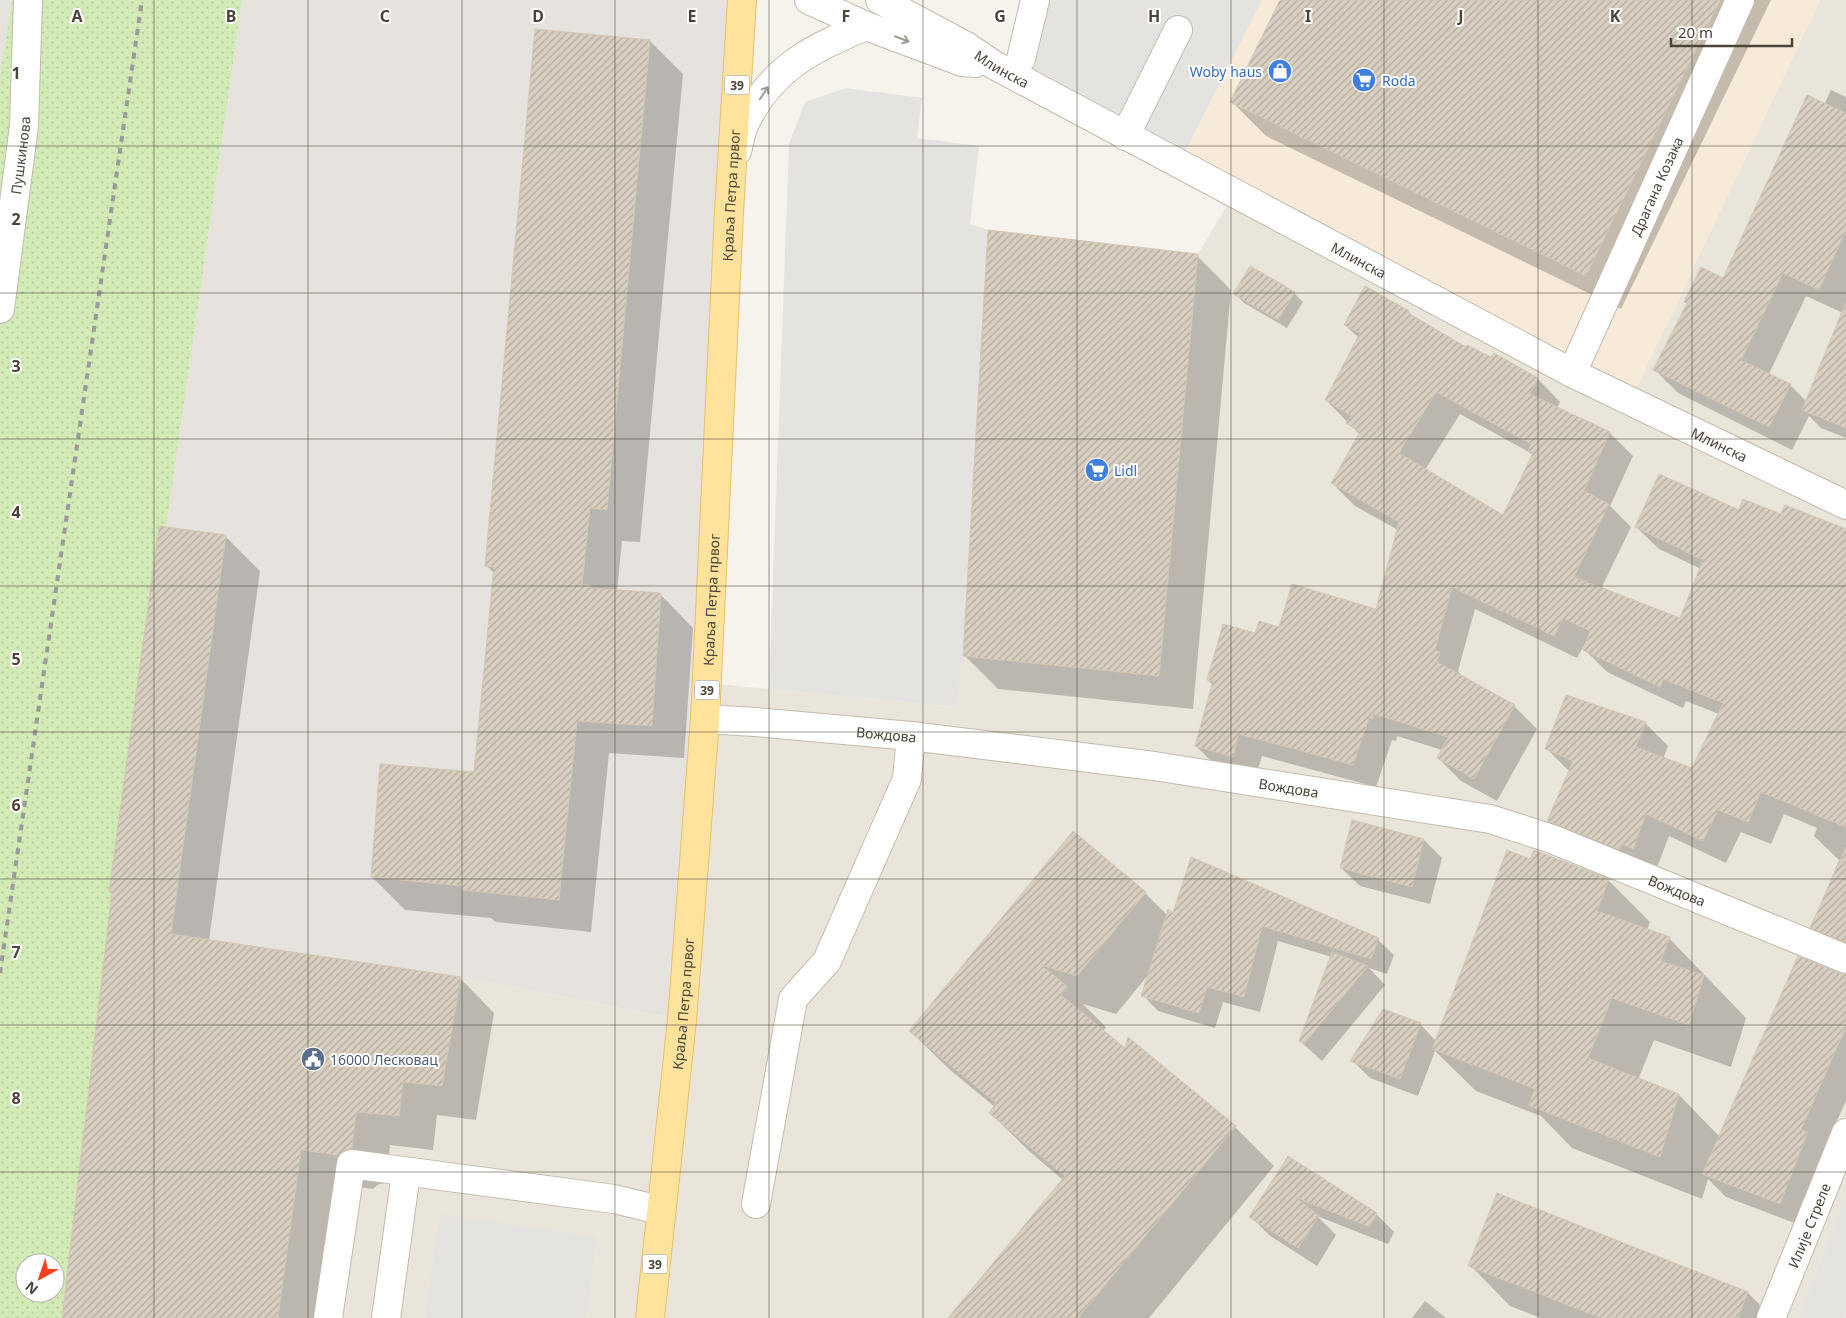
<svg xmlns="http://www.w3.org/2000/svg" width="1846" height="1318" font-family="'Noto Sans',sans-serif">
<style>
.residential{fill:#eae5da}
.commercial{fill:#f7ead8}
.industrial{fill:#e6e2dd}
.grass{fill:url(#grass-dots);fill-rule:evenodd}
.parking{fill:#e5e3e0}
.shadow{fill:#0003;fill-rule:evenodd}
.building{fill:url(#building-hatch);stroke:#d3c7b4;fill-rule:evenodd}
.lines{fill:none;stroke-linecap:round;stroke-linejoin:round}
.minor-casing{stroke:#c2bbae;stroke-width:30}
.major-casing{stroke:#e6c16a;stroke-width:30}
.minor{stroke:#fff;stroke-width:28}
.major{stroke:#ffe39c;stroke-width:28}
.rail{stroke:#9a9a9a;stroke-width:4;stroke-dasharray:6 6;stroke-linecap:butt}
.oneway{stroke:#9c9892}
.grid{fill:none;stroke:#4b4439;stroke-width:1;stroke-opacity:0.55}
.labels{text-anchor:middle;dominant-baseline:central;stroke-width:4;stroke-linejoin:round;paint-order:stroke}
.shield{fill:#fff;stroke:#817c74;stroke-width:1}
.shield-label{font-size:12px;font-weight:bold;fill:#4b4439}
.street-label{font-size:14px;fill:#4b4439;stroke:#fff}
.shop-label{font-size:14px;fill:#366cbe;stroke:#fff;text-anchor:start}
.service-label{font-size:14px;fill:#4e5e75;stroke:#fff;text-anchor:start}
.grid-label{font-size:16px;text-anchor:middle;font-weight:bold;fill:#4b4439;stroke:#fff;stroke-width:4;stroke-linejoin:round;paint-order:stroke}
</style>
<defs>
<pattern id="grass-dots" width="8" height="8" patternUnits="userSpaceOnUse" patternTransform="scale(1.25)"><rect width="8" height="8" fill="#d2eab5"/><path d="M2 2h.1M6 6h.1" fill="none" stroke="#b6ca9c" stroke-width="1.8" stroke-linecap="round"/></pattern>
<pattern id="building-hatch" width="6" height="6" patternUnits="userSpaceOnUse" patternTransform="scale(1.25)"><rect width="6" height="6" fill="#d8cfc1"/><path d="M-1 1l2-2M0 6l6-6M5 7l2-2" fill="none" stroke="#b1aa9e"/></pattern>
</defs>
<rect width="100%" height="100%" fill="#f6f3ec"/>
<polygon class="residential" points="1820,0 1846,0 1846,1318 62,1318 109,924 461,977 681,1020 707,683 955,707 963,656 1159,675 1198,254 1234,194 1630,402"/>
<polygon class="commercial" points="1262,0 1820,0 1630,402 1180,165"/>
<g class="industrial">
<polygon points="0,0 12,0 0,75"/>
<polygon points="242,0 742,0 682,1020 461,977 109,924"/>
</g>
<path class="grass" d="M12,0h230l-133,924 -47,394h-62v-1243zM25,1263h30v30h-30z"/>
<g class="parking">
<polygon points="1035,0 1262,0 1179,165 1016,76"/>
<polygon points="846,88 922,98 917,138 979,146 970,224 988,230 963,656 956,707 769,689 789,144 805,102"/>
<polygon points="1846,1198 1846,1310 1843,1318 1799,1318"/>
<polygon points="440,1214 597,1237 586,1318 425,1318"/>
</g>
<g class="shadow">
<polygon points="1282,0 1771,0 1621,309 1266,136 1232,102"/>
<polygon points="536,31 650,41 683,74 640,542 622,541 617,591 660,594 693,628 684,758 609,753 591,932 496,922 491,918 405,910 372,877 475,773 495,574 487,566"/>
<path d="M1831,90l15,7v341l-25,-10 -12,-12 -17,34 -114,-57 -23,-23 33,-66 -2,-2 38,-23 100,-174zM1806,296l37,17 -37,88 -16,-16 -21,-11z"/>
<polygon points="1197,256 1231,290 1193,709 998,689 964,655"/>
<polygon points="1294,293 1303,302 1287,328 1244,303 1235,294"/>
<path d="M1409,312l8,8 50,28 25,11 2,-4 44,24 22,23 -3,6 53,25 23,23 -23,50 21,21 -30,62 80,31 20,-51 -42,-20 -23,-22 103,-15 43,3 64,15v425l-11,-5 -23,-23 27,-67 -25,-24 3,-8 -33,-14 -13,30 -30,-12 -15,31 -57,-27 -13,34 -85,-27 -23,-22 22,-49 -23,-23 98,-26 23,23 -5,13 29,11 27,-56 -33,-13 -3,7 -76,-36 -23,-23 3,-6 -1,-1 -9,16 -102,-49 -17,62 4,6 52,29 23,23 -40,72 -36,-20 -23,-23 4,-8 -45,-14 -1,5 -4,-1 -16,47 -114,-31 -7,23 -36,-10 -23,-23 17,-61 -5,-5 48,-45 24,-7 97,-17 21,-81 -43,-24 -23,-23 28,-48 -34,-35 33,-62 -14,-13zM1460,414l74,41 -30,61 -79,-46z"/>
<polygon points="225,536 260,571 209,940 460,978 494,1013 476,1120 437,1115 433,1150 390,1145 386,1183 379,1184 373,1189 335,1184 317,1318 63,1318 113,895 110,891"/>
<polygon points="1424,840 1442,858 1430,904 1360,886 1341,868"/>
<polygon points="1531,860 1608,880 1650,922 1647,930 1669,938 1746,1018 1731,1067 1654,1040 1638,1080 1679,1095 1720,1137 1846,976 1846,1101 1824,1150 1802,1226 1726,1197 1708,1179 1702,1199 1572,1148 1541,1116 1476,1091 1435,1051 1418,1096 1370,1078 1352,1060 1420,1024 1436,1041"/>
<polygon points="1145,893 1167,915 1378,940 1394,955 1387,974 1369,968 1385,985 1322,1061 1300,1041 1332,957 1278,941 1260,1012 1223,1002 1215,1028 1158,1011 1143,995 1149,974 1116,1014 1083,1004 1106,1027 1103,1031 1126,1050 1129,1039 1235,1127 1274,1166 1149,1318 950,1318 1063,1180 1029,1151 990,1113 995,1107 949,1069 910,1031"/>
<polygon points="1289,1158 1376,1214 1394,1232 1388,1244 1317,1216 1336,1235 1317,1266 1269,1235 1251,1217"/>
<polygon points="1470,1265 1748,1293 1773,1318 1541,1318 1510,1306"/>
<polygon points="1425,1301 1446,1318 1412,1318"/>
</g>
<g class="building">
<polygon points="1280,0 1720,0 1586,276 1230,102"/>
<polygon points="535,29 650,40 607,510 590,508 582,585 590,585 590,588 661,593 652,726 577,721 559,900 462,890 462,886 371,877 380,764 474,772 494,567 485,566"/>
<polygon points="1807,95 1846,113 1846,230 1819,290 1783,273 1741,360 1791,384 1769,427 1653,370 1687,303 1684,302 1701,267 1723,278"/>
<polygon points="988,230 1198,254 1159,676 963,656"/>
<polygon points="1250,266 1295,292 1278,320 1233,294"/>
<path d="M1365,286l44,25 -1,2 58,34 1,-2 24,12 3,-4 44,25 -8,16 80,38 -26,59 25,13 -35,73 106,41 23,-58 -68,-33 24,-53 80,36 4,-11 38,15 4,-9 61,24v298l-85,-35 -13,30 -30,-12 -15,31 -57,-27 -13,35 -11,-5 -2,6 -73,-29 26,-60 -28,-12 21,-54 80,27 -10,25 56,21 31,-65 -60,-24 -3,8 -77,-37 7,-19 -27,-13 -9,18 -102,-49 -17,63 5,2 -3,10 78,43 -41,74 -37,-21 11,-21 -74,-23 -1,5 -4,-1 -16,47 -114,-31 -6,23 -38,-11 18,-65 -6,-1 16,-56 32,9 4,-12 20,6 13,-43 84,25 23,-87 -68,-39 29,-51 -14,-9 5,-7 -26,-16 35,-67 -16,-8zM1436,392l95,52 -3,7 5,2 -30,62 -104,-62z"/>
<polygon points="1845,304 1846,304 1846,428 1802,410"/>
<polygon points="159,526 226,535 171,934 461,977 442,1086 403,1082 399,1116 356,1112 352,1149 345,1150 338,1155 301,1150 278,1318 62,1318 112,892 109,892"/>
<polygon points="1352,820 1424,839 1412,887 1340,868"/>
<polygon points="1073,831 1146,892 1077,976 1041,965 1068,987 1061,995 1125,1048 1128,1037 1236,1126 1078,1318 948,1318 1065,1176 989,1113 996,1103 909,1031"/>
<polygon points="1846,847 1846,942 1810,928"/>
<polygon points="1507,850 1530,859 1534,850 1609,879 1597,911 1670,937 1661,961 1704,975 1689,1025 1612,998 1588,1058 1679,1094 1660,1157 1528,1105 1535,1089 1432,1049"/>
<polygon points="1191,857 1379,938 1371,959 1262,926 1244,997 1207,987 1199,1013 1141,996 1168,909 1173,913"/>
<polygon points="1332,952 1368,966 1304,1044 1299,1041"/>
<polygon points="1798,956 1840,973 1846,974 1846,1027 1801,1130 1808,1132 1780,1204 1702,1174"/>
<polygon points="1383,1009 1421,1023 1400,1079 1350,1061"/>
<polygon points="1288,1156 1377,1213 1370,1227 1295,1197 1319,1216 1298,1248 1249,1217"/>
<polygon points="1497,1193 1748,1292 1738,1318 1601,1318 1468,1266"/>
</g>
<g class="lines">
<g class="minor-casing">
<g id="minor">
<polyline points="809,0 866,26 962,62 975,63"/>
<path id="s1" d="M880,0l86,46 28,19 578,308 274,132"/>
<polyline points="1021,59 1035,0"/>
<polyline points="1125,136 1178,30"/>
<path d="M737,151c3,-10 4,-21 9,-30 27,-54 67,-73 120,-95"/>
<path id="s2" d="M0,309l24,-183 4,-126"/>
<path id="s3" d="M1572,373l168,-373"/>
<path id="s4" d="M705,719l50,3 156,14 243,30 336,53 62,20 294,120"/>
<polyline points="756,1204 793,999 827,961 907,779 911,736"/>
<polyline points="328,1318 351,1164 614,1199 660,1210"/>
<polyline points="386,1318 406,1173"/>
<path id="s5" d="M1771,1318l75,-185"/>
</g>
</g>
<g class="major-casing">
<g id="major">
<path id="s6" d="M650,1318l32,-298 23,-301 24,-507 13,-212"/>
</g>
</g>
<use href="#minor" class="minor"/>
<use href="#major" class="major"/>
<polyline class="rail" points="0,973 142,0"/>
</g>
<defs><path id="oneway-shaft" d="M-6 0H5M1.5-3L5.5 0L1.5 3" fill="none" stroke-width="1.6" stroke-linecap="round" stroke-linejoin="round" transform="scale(1.25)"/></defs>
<g class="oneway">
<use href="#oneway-shaft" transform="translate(902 39) rotate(21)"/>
<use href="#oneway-shaft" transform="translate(764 93) rotate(-57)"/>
</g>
<path class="grid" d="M154,0v1318M308,0v1318M462,0v1318M615,0v1318M769,0v1318M923,0v1318M1077,0v1318M1231,0v1318M1384,0v1318M1538,0v1318M1692,0v1318M0,146h1846M0,293h1846M0,439h1846M0,586h1846M0,732h1846M0,879h1846M0,1025h1846M0,1172h1846"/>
<defs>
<g id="shop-disc" transform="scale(1.25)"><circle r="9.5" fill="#3f7fe0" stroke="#fff"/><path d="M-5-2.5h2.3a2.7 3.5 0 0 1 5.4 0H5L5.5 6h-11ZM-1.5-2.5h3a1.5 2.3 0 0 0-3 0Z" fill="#fff"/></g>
<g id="supermarket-disc" transform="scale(1.25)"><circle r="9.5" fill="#3f7fe0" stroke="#fff"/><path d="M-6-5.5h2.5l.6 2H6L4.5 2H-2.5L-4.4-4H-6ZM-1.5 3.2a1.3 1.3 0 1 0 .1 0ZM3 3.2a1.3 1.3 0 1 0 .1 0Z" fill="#fff"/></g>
<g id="civic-disc" transform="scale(1.25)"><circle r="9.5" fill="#5c6f8a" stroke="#fff"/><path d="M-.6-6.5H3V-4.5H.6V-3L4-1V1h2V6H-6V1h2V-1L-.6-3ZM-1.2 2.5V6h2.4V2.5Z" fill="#fff"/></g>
</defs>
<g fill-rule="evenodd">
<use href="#shop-disc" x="1280" y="71"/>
<use href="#supermarket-disc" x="1364" y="80"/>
<use href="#supermarket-disc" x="1097" y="470"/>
<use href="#civic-disc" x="313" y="1059"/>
</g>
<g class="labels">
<g class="shield">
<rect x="724.5" y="75.5" width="25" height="19" rx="4"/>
<rect x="694.5" y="680.5" width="25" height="19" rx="4"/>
<rect x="642.5" y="1254.5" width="25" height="19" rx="4"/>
</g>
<g class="shield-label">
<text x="737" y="85">39</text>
<text x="707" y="690">39</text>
<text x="655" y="1264">39</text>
</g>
<g class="street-label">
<text stroke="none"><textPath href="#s1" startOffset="140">Млинска</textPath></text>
<text stroke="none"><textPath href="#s2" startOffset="155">Пушкинова</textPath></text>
<text stroke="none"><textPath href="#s3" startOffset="205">Драгана Козака</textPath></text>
<text stroke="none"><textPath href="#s6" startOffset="1126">Краља Петра првог</textPath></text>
<text stroke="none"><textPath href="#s1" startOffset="545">Млинска</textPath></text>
<text stroke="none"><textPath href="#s1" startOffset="950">Млинска</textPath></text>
<text stroke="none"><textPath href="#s6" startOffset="721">Краља Петра првог</textPath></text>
<text stroke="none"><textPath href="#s4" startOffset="182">Вождова</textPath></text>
<text stroke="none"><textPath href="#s4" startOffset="588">Вождова</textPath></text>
<text stroke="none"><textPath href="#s4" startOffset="992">Вождова</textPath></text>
<text stroke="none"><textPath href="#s6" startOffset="316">Краља Петра првог</textPath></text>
<text stroke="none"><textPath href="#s5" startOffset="100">Илије Стреле</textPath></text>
</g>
<g class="shop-label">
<text x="1262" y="71" text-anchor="end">Woby haus</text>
<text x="1382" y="80">Roda</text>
<text x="1114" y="470">Lidl</text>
</g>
<g class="service-label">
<text x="330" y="1059">16000 Лесковац</text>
</g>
</g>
<g class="grid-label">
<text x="77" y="22">A</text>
<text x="231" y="22">B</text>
<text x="385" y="22">C</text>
<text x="538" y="22">D</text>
<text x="692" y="22">E</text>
<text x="846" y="22">F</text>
<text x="1000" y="22">G</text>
<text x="1154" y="22">H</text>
<text x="1308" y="22">I</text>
<text x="1461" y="22">J</text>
<text x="1615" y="22">K</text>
<text x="16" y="79">1</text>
<text x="16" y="225">2</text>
<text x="16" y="372">3</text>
<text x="16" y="518">4</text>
<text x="16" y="665">5</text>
<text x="16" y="811">6</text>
<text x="16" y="958">7</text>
<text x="16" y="1104">8</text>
</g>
<g transform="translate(40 1278) rotate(220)"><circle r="24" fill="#ffffff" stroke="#b7b4b0"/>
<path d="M0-4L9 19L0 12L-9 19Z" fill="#fc3f1d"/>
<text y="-8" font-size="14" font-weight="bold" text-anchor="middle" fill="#4b4439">N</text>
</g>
<path d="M1671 38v8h121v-8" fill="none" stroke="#4b4439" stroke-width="2.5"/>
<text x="1678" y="38" font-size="15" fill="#4b4439" stroke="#ffffff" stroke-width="4" paint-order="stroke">20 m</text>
</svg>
